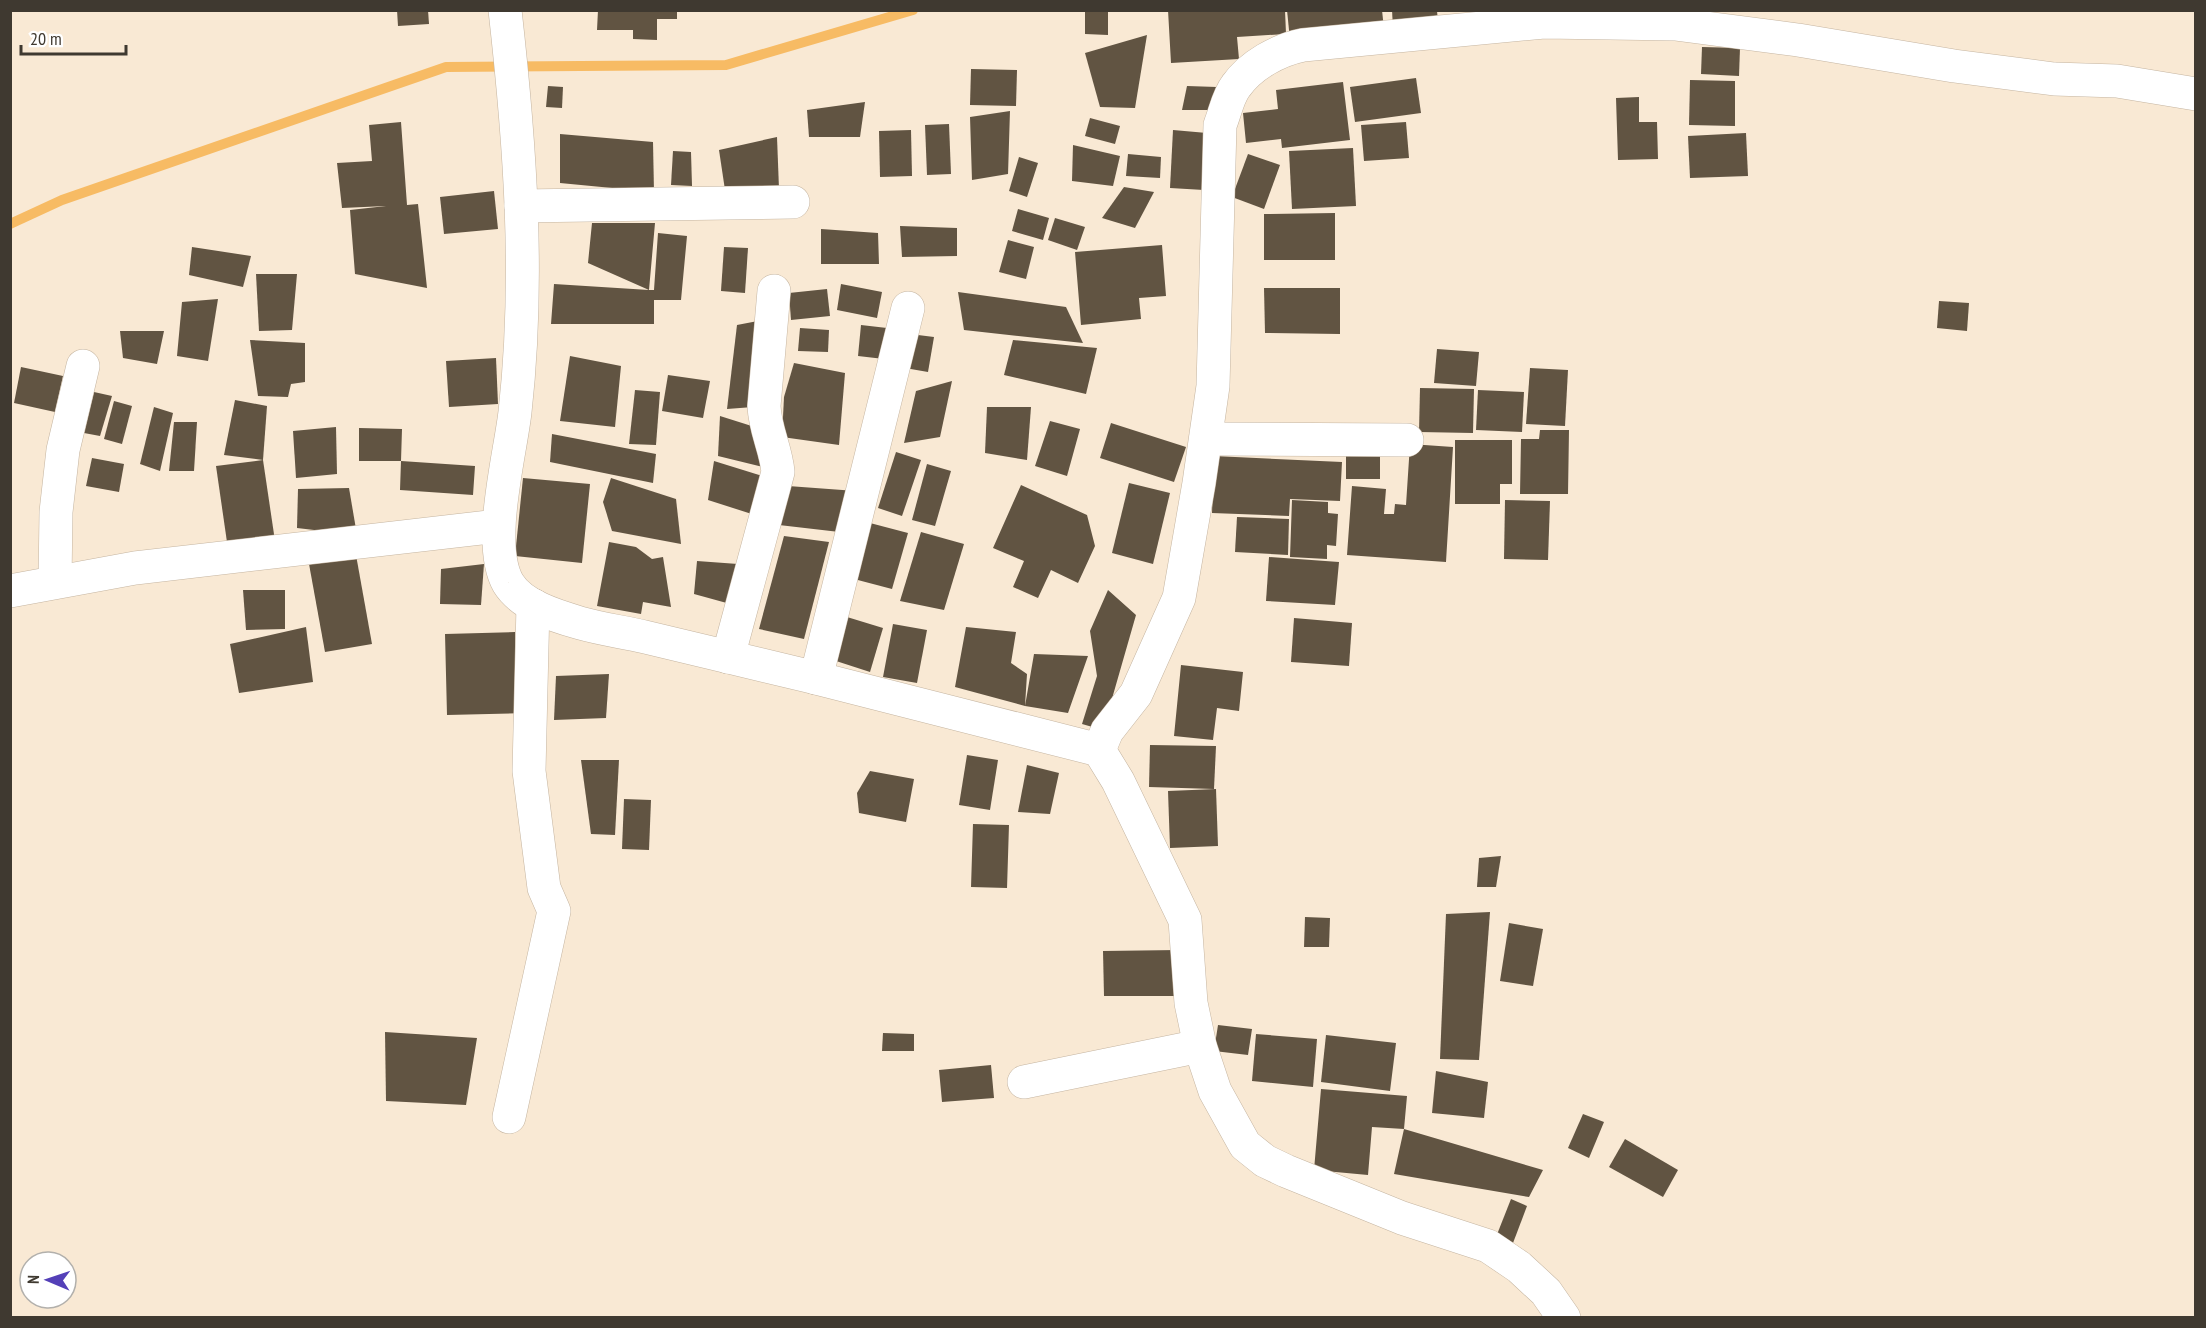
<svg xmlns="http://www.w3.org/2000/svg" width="2206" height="1328" font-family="'PT Sans Narrow',sans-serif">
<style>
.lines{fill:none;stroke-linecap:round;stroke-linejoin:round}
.stream{stroke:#f7bb64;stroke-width:10}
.building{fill:#615442}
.street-casing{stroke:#c5b5a1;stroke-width:34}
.street{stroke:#fff;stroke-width:33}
</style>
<rect width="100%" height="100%" fill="#f9e9d4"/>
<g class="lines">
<polyline class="stream" points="10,224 62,200 446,67 726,65 913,10"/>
</g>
<g class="building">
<polygon points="397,10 428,10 429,24 398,26"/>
<polygon points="598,10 677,10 677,19 657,19 657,40 633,39 633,30 597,30"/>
<polygon points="1085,10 1108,10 1108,35 1085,34"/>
<polygon points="1168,10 1285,10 1286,34 1237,37 1239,59 1171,63"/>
<polygon points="1287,10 1382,10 1384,29 1290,40"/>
<polygon points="1392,10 1437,10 1438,24 1393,28"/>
<polygon points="1147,35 1135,108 1100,107 1085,53"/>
<polygon points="1702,47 1740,48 1739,76 1701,74"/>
<polygon points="971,69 1017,70 1016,106 970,105"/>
<polygon points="1416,78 1421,113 1355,122 1350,87"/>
<polygon points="1690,80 1735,81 1735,126 1689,125"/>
<polygon points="1343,82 1350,140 1282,148 1281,139 1246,143 1243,113 1278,109 1276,90"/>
<polygon points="548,86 563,87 562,108 546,107"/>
<polygon points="1187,86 1217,87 1219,110 1182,110"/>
<polygon points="1639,97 1639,122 1657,122 1658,159 1618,160 1616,98"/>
<polygon points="865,102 860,137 809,137 807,110"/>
<polygon points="1010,111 1008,174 972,180 970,117"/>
<polygon points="1090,118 1120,126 1115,144 1085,136"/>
<polygon points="401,122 407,205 418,204 427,288 355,274 350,210 386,206 342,208 337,163 372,161 369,125"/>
<polygon points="1406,122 1409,158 1364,161 1361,125"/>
<polygon points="949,124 951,174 927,175 925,125"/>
<polygon points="911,130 912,176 880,177 879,131"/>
<polygon points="1173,130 1207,133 1204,190 1170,188"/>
<polygon points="1746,133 1748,176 1690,178 1688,136"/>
<polygon points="560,134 653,142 654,192 560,183"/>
<polygon points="777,137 779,189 725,190 719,150"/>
<polygon points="1073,145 1120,156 1113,186 1072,181"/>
<polygon points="1353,148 1356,206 1292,209 1289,151"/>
<polygon points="673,151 691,152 692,186 671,185"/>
<polygon points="1128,154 1161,157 1160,178 1126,176"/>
<polygon points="1248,154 1280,165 1264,209 1232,197"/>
<polygon points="1019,157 1038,163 1027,197 1009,191"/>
<polygon points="1124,187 1154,192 1135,228 1102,218"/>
<polygon points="494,191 498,229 444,234 440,197"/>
<polygon points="1018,209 1049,218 1043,240 1012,231"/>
<polygon points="1335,213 1335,260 1264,260 1264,214"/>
<polygon points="1055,218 1085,227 1077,250 1048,240"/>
<polygon points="592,223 655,223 649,290 654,290 658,233 687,236 681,300 654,300 654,324 551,324 554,284 649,290 588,263"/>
<polygon points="900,226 957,228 957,256 902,257"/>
<polygon points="821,229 878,233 879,264 821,264"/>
<polygon points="1008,240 1034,247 1026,279 999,272"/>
<polygon points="1162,245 1166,296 1139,298 1141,319 1081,325 1075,252"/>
<polygon points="192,247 251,256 243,287 189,275"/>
<polygon points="724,247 748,248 745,293 721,291"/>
<polygon points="256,274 297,274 292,330 259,331"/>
<polygon points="841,284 882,292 877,318 837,310"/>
<polygon points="1264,288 1340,288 1340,334 1265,333"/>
<polygon points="827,289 830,316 791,320 789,293"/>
<polygon points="958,292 1066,307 1083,343 964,330"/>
<polygon points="218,299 208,361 177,356 182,302"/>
<polygon points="1939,301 1969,303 1967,331 1937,328"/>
<polygon points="763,320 753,407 727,409 737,325"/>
<polygon points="861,325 887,328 884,359 858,356"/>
<polygon points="800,328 829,330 828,352 798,351"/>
<polygon points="120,331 164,331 157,364 123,358"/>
<polygon points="910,334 934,337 928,372 905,368"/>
<polygon points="250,340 305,343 305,382 291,384 288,397 258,396"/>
<polygon points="1013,340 1097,348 1086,394 1004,375"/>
<polygon points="1437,349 1479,352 1476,386 1434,383"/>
<polygon points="570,356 621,366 615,427 560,421"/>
<polygon points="496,358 498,404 449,407 446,361"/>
<polygon points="794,363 845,373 839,445 782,437 784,397"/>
<polygon points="21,367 63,376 55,412 14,403"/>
<polygon points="1530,368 1568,370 1565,426 1526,424"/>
<polygon points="668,375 710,381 703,418 662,411"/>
<polygon points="952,381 940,437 904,443 916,391"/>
<polygon points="1420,388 1474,389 1473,433 1419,432"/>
<polygon points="635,390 660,392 656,445 629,444"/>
<polygon points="1478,390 1524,392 1522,432 1476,430"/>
<polygon points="94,392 112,396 100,436 84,433"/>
<polygon points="235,400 267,406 263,460 224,455"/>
<polygon points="114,401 132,406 122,444 104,439"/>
<polygon points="154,407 173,413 160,471 140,464"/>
<polygon points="987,407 1031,407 1027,460 985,453"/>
<polygon points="720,416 758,428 767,468 718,456"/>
<polygon points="1050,421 1080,429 1067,476 1035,466"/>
<polygon points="174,422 197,422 194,471 169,471"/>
<polygon points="1111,423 1186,447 1174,482 1100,458"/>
<polygon points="336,427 337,474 296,478 293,431"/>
<polygon points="359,428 402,429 401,461 475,466 473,495 400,490 401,461 359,461"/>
<polygon points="1540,430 1569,430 1568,494 1520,494 1521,439 1539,439"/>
<polygon points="552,434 656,454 653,483 550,462"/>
<polygon points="1455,440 1512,440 1512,484 1500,484 1500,504 1455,504"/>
<polygon points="1410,444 1453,447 1446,562 1347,555 1352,486 1386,489 1384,514 1394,514 1395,504 1406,505"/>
<polygon points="1346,447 1380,448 1380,479 1346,479"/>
<polygon points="896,452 921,460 902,516 878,508"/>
<polygon points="1214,456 1342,462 1340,501 1290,499 1289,516 1212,513"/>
<polygon points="92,458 124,464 119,492 86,486"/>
<polygon points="263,460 275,541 228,549 216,466"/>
<polygon points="714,461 766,477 758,516 708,500"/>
<polygon points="927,464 951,471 935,526 912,520"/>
<polygon points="523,478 590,484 582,563 515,556"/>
<polygon points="611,478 676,499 681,544 612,531 603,502"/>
<polygon points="1129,483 1170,493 1153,564 1112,553"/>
<polygon points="1021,485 1087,515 1095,546 1078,583 1051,570 1038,598 1013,587 1024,561 993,548"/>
<polygon points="788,486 856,491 848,533 779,525"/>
<polygon points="349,488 357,535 297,528 298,489"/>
<polygon points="1292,500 1328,502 1328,513 1338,514 1336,546 1327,545 1327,559 1290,557"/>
<polygon points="1505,500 1550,501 1548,560 1504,559"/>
<polygon points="1237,517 1289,519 1288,555 1235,552"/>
<polygon points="870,523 908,533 892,589 854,579"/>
<polygon points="921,532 964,544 944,610 900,601"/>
<polygon points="784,536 829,542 804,639 759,629"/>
<polygon points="609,542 636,547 652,559 663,557 671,607 643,602 641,614 597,606"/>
<polygon points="356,555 372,644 325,652 309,564"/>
<polygon points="1269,557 1339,562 1335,605 1266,601"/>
<polygon points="697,561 738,564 734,605 694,594"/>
<polygon points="484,564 481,605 440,604 441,569"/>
<polygon points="243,590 285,590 285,629 246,630"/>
<polygon points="1108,590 1136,615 1103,730 1082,724 1097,676 1090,631"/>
<polygon points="847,617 883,628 870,672 833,660"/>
<polygon points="1294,618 1352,623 1349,666 1291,662"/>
<polygon points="893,624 927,630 917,683 883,677"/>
<polygon points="306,627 313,682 239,693 230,644"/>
<polygon points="966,627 1016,632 1011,663 1027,674 1025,706 1034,654 1088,656 1068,713 1025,706 955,687"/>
<polygon points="515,632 516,691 528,713 447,715 445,634"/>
<polygon points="1181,665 1243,672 1239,711 1217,708 1213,740 1174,736"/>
<polygon points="609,674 606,718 554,720 556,676"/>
<polygon points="1150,745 1216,746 1214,789 1149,787"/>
<polygon points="967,755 998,760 990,810 959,805"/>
<polygon points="581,760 619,760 615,835 591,834"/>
<polygon points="1027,765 1059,773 1050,814 1018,812"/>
<polygon points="870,771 914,779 906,822 859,813 857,793"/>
<polygon points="1216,789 1218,846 1170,848 1168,791"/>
<polygon points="624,799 651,800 649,850 622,849"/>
<polygon points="973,824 1009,825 1007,888 971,887"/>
<polygon points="1501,856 1496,887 1477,887 1479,858"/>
<polygon points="1490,912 1479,1060 1440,1059 1446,914"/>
<polygon points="1305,917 1330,918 1329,947 1304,947"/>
<polygon points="1509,923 1543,929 1533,986 1500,981"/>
<polygon points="1178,950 1178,996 1104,996 1103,951"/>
<polygon points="1218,1025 1252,1029 1248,1055 1214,1051"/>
<polygon points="385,1032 477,1038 466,1105 386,1101"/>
<polygon points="883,1033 914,1034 914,1051 882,1051"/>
<polygon points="1256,1034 1317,1039 1313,1087 1252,1081"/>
<polygon points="1326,1035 1396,1043 1390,1091 1321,1082"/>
<polygon points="991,1065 994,1098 942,1102 939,1070"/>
<polygon points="1436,1071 1488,1082 1484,1118 1432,1113"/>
<polygon points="1321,1089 1407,1096 1404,1129 1543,1170 1529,1197 1394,1174 1404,1129 1372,1127 1368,1175 1314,1170"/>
<polygon points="1583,1114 1604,1122 1589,1158 1568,1148"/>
<polygon points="1625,1139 1678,1170 1663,1197 1609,1167"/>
<polygon points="1511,1199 1527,1206 1513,1243 1496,1237"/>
</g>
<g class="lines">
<g class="street-casing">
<g id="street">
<path d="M505,10c15,133 25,268 10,402 -5,44 -29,132 -7,171 14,23 48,33 72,40 21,6 43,9 65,14 54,13 109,26 163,39 97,24 194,50 291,74l19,31 67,139 6,83 9,43 15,45 30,54 20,16 21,10 116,47 86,28 31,21 27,25 18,26"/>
<polyline points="521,206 793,202"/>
<polyline points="1206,439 1407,440"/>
<polyline points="55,582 56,512 63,450 83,366"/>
<polyline points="10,591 135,568 498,526"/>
<path d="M728,657l50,-185c-2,-23 -13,-42 -14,-66l10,-115"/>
<polyline points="816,678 908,308"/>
<path d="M1099,750l8,-19 29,-37 43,-96 20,-115 14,-97 7,-261c5,-12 8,-29 16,-39 15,-21 42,-36 67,-41l241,-23 131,2 123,16 156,26 100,13 63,2 79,13"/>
<polyline points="1024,1082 1200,1046"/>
<polyline points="509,1117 554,911 544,888 529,771 533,605"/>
</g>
</g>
<use href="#street" class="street"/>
</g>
<rect width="2206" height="1328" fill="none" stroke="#3f3930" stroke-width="24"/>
<g transform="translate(48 1280) rotate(272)"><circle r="28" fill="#ffffff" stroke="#b2b0ac" stroke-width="1.5"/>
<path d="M0-4.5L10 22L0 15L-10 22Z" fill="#5440b8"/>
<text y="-9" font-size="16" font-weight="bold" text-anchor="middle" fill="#3f3930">N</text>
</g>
<path d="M21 45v9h105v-9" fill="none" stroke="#3f3930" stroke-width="3"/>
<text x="30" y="45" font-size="18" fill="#3f3930" stroke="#ffffff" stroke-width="4.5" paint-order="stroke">20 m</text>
</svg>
